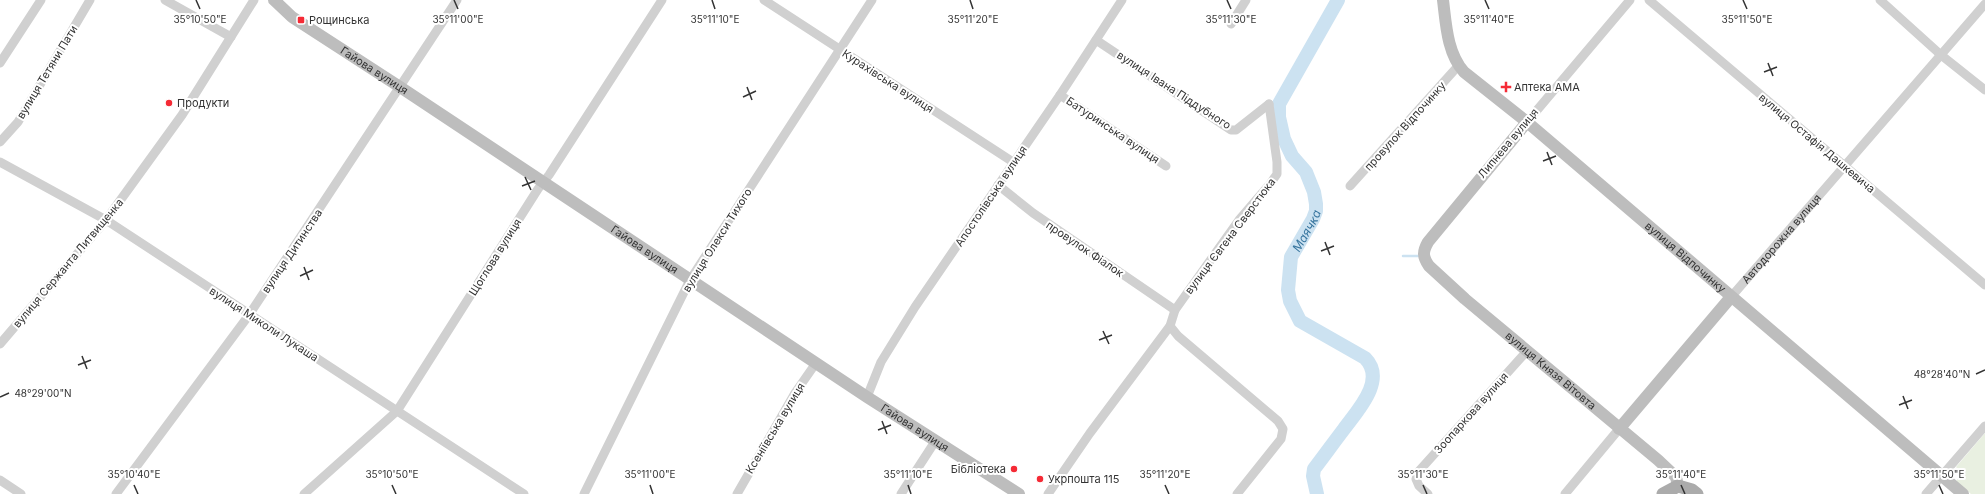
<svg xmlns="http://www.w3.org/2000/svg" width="1985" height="494" font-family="Inter,sans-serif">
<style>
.green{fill:#e9f0e1}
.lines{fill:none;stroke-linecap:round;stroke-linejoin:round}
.stream{stroke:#cce2f1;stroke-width:2.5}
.river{stroke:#cce2f1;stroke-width:14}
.street{stroke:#d0d0d0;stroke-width:9}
.secondary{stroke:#bdbdbd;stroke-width:12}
.primary{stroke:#ababab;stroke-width:13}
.ticks{fill:none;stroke:#333;stroke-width:1.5}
.poi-dot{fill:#f52a35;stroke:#fff;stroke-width:1.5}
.labels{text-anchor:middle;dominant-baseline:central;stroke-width:4;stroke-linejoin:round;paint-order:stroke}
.poi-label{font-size:11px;fill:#333;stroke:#fff;text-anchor:start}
.street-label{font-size:11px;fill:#333;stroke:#fff}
.water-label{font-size:12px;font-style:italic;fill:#37759e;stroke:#fff}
.ticks-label{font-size:10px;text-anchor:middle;fill:#333;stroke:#fff;stroke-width:4;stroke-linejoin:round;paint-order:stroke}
</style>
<rect width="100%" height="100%" fill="#fff"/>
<polygon class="green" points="1985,433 1985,494 1971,494 1956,481 1962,474 1956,467"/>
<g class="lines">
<polyline class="stream" points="1403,256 1418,256"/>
<path class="river" id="s1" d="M1317,494l-4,-18 1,-7c10,-13 20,-27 30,-40 13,-18 43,-49 21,-71l-65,-37 -10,-20 -2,-11 3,-33 22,-38 3,-8v-7l-2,-12 -8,-20 -14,-16 -8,-17 -5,-22v-13l59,-104"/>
<g class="street">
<polyline points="165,0 231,37"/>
<polyline points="764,0 1013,162"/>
<polyline points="1649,0 1985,285"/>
<polyline points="1880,0 1941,55 1985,90"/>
<polyline points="1231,24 1246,0"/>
<polyline points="1096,40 1231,130 1236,130 1269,104"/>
<polyline points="0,63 41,0"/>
<polyline points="1060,95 1166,166"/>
<polyline points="1527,122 1630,0"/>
<polyline points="0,142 18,122 90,0"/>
<polyline points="0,162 106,220 524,494"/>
<polyline points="998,185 1033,213 1175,310"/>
<polyline points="1350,186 1459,65"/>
<path id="s2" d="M1731,297l254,-293"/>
<polyline points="1170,326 1178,336 1278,421 1283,429 1281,439 1237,494"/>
<polyline points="0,344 106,220 182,115 254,0"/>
<polyline points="867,397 881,362 915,307 1060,95 1122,0"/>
<polyline points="0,480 21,494"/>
<polyline points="116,494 249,315 457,0"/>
<polyline points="304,494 397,411 538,189 549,175 662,0"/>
<polyline points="584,494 690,280 872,0"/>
<polyline points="737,494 795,393 816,363"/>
<polyline points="901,494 936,440"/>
<polyline points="1048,494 1090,433 1170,326 1175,310 1239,220 1270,184 1277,174 1277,162 1269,104"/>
<polyline points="1428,494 1419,486 1416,479 1419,471 1527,351"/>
<polyline points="1565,494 1619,429"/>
<polyline points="1926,494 1985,426"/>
</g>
<g class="secondary">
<path id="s3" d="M274,0l18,17 108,70 467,310 152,97"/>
<path id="s4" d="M1443,0c3,24 4,53 21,72l63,50 436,372"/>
<path id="s5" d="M1527,122l-99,120c-5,9 -6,14 1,24l36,33 193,161 18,17 2,9"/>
<polyline points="1619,429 1731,297"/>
</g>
<polyline class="primary" points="1663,494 1678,486 1692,490 1697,494"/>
</g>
<path class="ticks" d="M196,0l4,9M454,0l4,9M712,0l3,9M970,0l3,9M1227,0l4,9M1485,0l4,9M1743,0l4,9M1768,63l5,13M1764,72l13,-5M747,87l5,13M743,97l13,-6M1547,152l5,13M1543,161l13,-5M525,177l6,13M522,186l13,-5M1325,242l5,13M1321,251l13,-5M304,267l5,13M300,276l13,-6M1103,331l6,13M1099,340l13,-5M82,356l5,13M78,365l13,-5M1976,374l9,-4M1903,396l5,13M0,397l9,-4M1899,405l13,-5M882,421l5,13M878,430l13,-5M134,485l4,9M392,485l4,9M650,485l3,9M908,485l3,9M1165,485l4,9M1423,485l4,9M1681,485l4,9M1939,485l4,9"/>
<g class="poi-dot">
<rect x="297" y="16" width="8" height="8" rx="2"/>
<path d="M1504 81h4v4h4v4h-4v4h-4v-4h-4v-4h4z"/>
<circle cx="169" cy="103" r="4"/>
<circle cx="1014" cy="469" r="4"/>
<circle cx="1040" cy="479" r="4"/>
</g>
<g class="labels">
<g class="poi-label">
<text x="309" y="20">Рощинська</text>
<text x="1514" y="87">Аптека АМА</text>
<text x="177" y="103">Продукти</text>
<text x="1006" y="469" text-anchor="end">Бібліотека</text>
<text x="1048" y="479">Укрпошта 115</text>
</g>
<g class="street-label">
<text stroke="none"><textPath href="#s3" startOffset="123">Гайова вулиця</textPath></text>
<text transform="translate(47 72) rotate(-59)">вулиця Тетяни Пати</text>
<text transform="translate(888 81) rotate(33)">Курахівська вулиця</text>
<text transform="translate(1174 90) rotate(33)">вулиця Івана Піддубного</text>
<text transform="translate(1405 126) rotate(-48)">провулок Відпочинку</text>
<text transform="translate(1113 130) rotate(34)">Батуринська вулиця</text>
<text transform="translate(1508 143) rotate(-50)">Липнева вулиця</text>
<text transform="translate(1817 143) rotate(40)">вулиця Остафія Дашкевича</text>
<text transform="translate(991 196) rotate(-56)">Апостолівська вулиця</text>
<text transform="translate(1230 236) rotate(-53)">вулиця Євгена Сверстюка</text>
<text stroke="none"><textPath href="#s2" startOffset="77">Автодорожна вулиця</textPath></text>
<text transform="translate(717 240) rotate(-58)">вулиця Олекси Тихого</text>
<text stroke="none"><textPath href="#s3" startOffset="447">Гайова вулиця</textPath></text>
<text transform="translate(1085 249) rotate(34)">провулок Фіалок</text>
<text transform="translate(292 251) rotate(-56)">вулиця Дитинства</text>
<text transform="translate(495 257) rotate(-58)">Щоглова вулиця</text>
<text stroke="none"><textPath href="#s4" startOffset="365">вулиця Відпочинку</textPath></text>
<text transform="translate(68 263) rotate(-50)">вулиця Сержанта Литвищенка</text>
<text transform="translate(264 324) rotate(33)">вулиця Миколи Лукаша</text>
<text stroke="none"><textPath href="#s5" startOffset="342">вулиця Князя Вітовта</textPath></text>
<text transform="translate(1471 413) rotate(-48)">Зоопаркова вулиця</text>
<text stroke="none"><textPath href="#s3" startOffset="771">Гайова вулиця</textPath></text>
<text transform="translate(775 428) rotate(-59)">Ксеніївська вулиця</text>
</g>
<g class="water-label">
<text stroke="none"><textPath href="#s1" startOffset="329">Маячка</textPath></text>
</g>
</g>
<g class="ticks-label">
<text x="200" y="23">35°10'50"E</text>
<text x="458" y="23">35°11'00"E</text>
<text x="715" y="23">35°11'10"E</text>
<text x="973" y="23">35°11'20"E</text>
<text x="1231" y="23">35°11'30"E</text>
<text x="1489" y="23">35°11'40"E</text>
<text x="1747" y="23">35°11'50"E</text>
<text x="1942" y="378">48°28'40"N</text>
<text x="43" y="397">48°29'00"N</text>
<text x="134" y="478">35°10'40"E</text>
<text x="392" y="478">35°10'50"E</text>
<text x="650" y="478">35°11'00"E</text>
<text x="908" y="478">35°11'10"E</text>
<text x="1165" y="478">35°11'20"E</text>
<text x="1423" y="478">35°11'30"E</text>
<text x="1681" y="478">35°11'40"E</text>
<text x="1939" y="478">35°11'50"E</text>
</g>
</svg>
